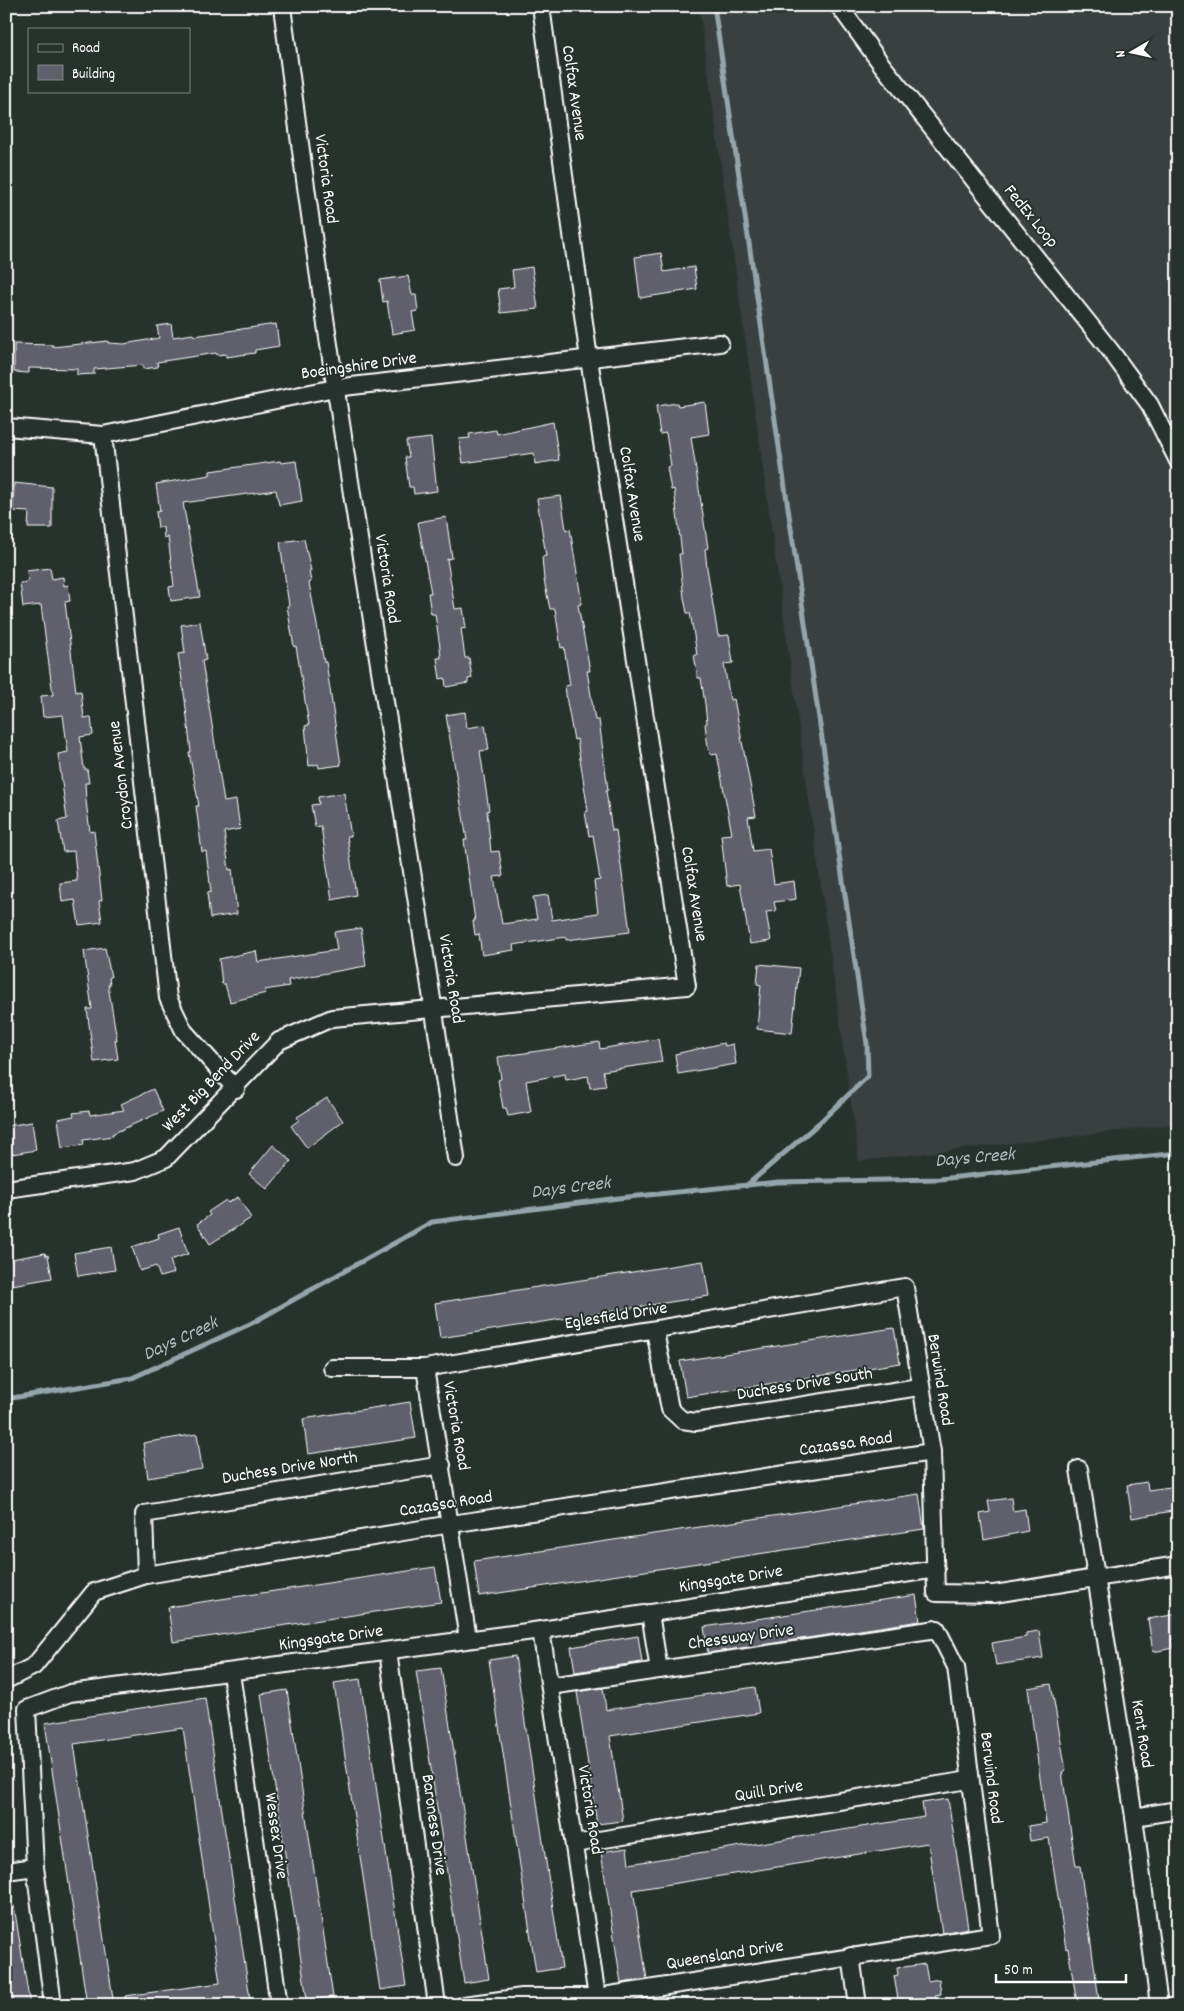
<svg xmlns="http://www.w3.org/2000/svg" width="1184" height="2011" font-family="Dekko,sans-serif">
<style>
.built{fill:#374040}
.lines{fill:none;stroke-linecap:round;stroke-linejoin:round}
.stream{stroke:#95a6ab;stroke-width:5}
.building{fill:#605f6c;stroke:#fff}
.minor-casing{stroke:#fff;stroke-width:20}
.minor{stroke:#26332d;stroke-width:16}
.labels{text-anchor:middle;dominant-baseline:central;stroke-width:4;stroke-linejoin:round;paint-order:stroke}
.street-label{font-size:18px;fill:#fff;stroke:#26332d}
.water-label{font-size:19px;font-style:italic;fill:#afbcc0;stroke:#26332d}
</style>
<rect width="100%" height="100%" fill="#26332d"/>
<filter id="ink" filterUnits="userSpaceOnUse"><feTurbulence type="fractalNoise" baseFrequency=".02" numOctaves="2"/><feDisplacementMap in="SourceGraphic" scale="10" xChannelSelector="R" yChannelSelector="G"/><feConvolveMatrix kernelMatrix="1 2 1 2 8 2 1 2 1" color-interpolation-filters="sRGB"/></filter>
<g filter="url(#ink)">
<polygon class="built" points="699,6 1178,6 1178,1124 859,1161"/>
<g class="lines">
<g class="stream">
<polyline points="714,6 867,1044 868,1076 819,1123 746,1186"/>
<polyline points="6,1399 132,1378 252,1323 432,1222 618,1198 778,1182 940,1179 1178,1153"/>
</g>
</g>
<g class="building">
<polygon points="661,253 664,272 694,267 697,289 640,298 635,257"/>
<polygon points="532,267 538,309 501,313 498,289 514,287 512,270"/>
<polygon points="408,276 412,295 416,295 418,311 412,312 415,330 392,334 387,301 383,302 380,280"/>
<polygon points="171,324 173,337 193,334 194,336 276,324 279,346 255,350 255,353 226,357 226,354 217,355 216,353 157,362 158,367 143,369 143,365 94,369 94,374 77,375 77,369 29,368 29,373 14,372 14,344 53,345 53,347 108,341 108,343 124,344 159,338 157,326"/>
<polygon points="705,402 709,434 691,437 708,548 705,549 707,568 718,636 729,635 733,663 724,664 730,700 734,699 756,816 748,817 753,851 769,849 774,884 794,881 796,899 774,902 776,911 766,912 771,941 750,944 740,884 727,886 721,835 732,834 717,754 711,755 708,747 705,724 707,723 705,704 701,678 698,678 694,655 697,655 693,629 690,613 687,613 684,598 679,554 682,554 674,489 671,490 667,467 671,466 666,433 660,434 656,406 677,403 678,406"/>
<polygon points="553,422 559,460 535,464 534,453 463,463 459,439 470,438 469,434 496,430 497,434"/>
<polygon points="431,438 437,491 414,494 413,487 409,487 405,457 409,457 406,441"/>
<polygon points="280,461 281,463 296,461 302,501 279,505 276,490 183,503 200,597 171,601 169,587 174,586 168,537 164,538 163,527 158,528 156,512 160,511 156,484 210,475 210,471"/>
<polygon points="14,483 52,487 52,528 28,528 29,512 13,511"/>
<polygon points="561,496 566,530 570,529 581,598 581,604 578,605 588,659 590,671 587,671 595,720 599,720 608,790 606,791 612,831 616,830 630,932 566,940 566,937 513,945 514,950 482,955 479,934 475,935 473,921 475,921 464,840 467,840 446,715 465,712 467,728 485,725 489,750 480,751 489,810 487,811 491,852 499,851 503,876 494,877 502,924 537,919 533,897 548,895 552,920 598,913 594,881 600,880 593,835 589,836 585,812 588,811 577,739 574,740 567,702 565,686 570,685 564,647 561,648 555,609 550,609 544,580 542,557 546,556 537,499"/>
<polygon points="446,517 452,558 447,559 455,609 463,608 466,628 461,629 465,658 469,658 472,678 468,679 468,683 446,687 445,678 440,679 437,658 441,658 440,647 435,614 431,614 428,593 431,593 418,522"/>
<polygon points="304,539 311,571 309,571 311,582 309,583 324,662 326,662 341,765 319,768 318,764 309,766 305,726 309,725 296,646 294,647 287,606 289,606 280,542"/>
<polygon points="50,568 52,579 63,577 64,586 68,585 70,601 65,602 76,692 81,691 84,718 91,717 93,735 80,737 84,769 87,769 89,783 85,783 86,801 90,832 94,831 98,866 102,900 99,901 102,922 79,925 75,900 62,902 60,883 77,881 74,851 63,852 58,821 67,819 58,754 68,752 63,715 43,717 41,696 53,695 41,605 23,607 20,583 28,582 27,571"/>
<polygon points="200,622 206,660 202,661 224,802 236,800 240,829 224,832 229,870 232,869 237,914 210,918 207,893 211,892 206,851 202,852 196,806 199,806 189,752 191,752 185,700 178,654 185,653 181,625"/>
<polygon points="344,793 351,836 347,836 356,895 332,900 321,826 315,827 311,805 319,804 318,797"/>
<polygon points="361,928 366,966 288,980 289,986 265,990 266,993 230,1002 225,984 222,984 219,959 256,951 258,962 337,950 334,932"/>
<polygon points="105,948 111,977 109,978 110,985 108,985 117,1040 115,1040 118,1059 94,1062 87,1009 92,1009 84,951"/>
<polygon points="759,964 799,968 792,1033 757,1029 761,985 757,984"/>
<polygon points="658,1039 662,1062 603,1071 606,1086 590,1088 588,1076 566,1080 565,1074 526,1081 531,1112 508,1116 506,1108 503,1108 498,1080 501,1079 498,1057 599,1042 600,1049"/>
<polygon points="724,1043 725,1046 733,1044 736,1064 678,1074 675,1054"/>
<polygon points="153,1089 163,1111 112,1134 113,1136 83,1140 84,1145 62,1148 58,1119 74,1116 73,1113 89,1111 90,1115 124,1110 121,1104"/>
<polygon points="327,1098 343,1121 307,1148 291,1126 299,1120 297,1117"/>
<polygon points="32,1122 36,1150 6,1155 6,1126"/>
<polygon points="273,1145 291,1161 267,1189 249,1174"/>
<polygon points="238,1197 251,1218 210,1244 197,1224 210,1215 208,1212 226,1200 228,1203"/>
<polygon points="179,1227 188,1254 170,1260 174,1273 160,1277 156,1266 140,1271 132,1247 159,1238 158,1234"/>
<polygon points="111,1247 115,1270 78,1276 74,1253"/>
<polygon points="45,1253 46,1256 48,1255 52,1278 6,1286 6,1260"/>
<polygon points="703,1261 709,1296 440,1338 435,1303"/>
<polygon points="894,1328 900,1363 686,1397 680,1361"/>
<polygon points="410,1402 416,1438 308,1454 303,1419"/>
<polygon points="197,1434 202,1469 148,1478 143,1443"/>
<polygon points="1147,1482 1148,1490 1178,1486 1178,1510 1132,1518 1127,1485"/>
<polygon points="919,1494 924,1529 479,1596 474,1561"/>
<polygon points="1011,1498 1013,1511 1025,1509 1028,1531 984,1540 980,1514 990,1512 988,1501"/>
<polygon points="435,1567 441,1602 173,1642 168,1607"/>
<polygon points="916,1595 920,1621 708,1653 704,1627"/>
<polygon points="1178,1614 1178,1638 1171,1639 1173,1648 1153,1652 1148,1619"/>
<polygon points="1039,1631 1043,1658 996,1665 992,1643 1026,1637 1026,1633"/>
<polygon points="638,1636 642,1662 575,1672 571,1647"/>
<polygon points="515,1656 562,1968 536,1972 489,1660"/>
<polygon points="441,1668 489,1979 464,1983 416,1671"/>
<polygon points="360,1679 406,1986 380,1990 334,1683"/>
<polygon points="1051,1684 1066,1771 1062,1772 1070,1827 1076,1866 1080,1866 1099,2000 1077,2004 1068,1948 1066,1949 1049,1838 1030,1841 1028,1826 1046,1823 1028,1688"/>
<polygon points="755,1687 759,1713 610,1736 623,1821 597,1824 577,1692 603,1688 606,1710"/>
<polygon points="287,1690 333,1997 307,2000 261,1694"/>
<polygon points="205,1698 251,2005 126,2005 125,1996 220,1983 183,1728 74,1744 114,2005 87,2005 45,1723"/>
<polygon points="948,1799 968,1928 942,1933 928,1843 633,1890 647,1979 621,1983 601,1852 627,1848 629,1864 924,1817 922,1803"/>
<polygon points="14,1906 28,1993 30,2005 6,2005 6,1907"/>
<polygon points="925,1964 928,1981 939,1979 941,1994 935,1995 937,2005 903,2005 902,1998 898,1999 894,1976 898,1975 897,1968"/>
</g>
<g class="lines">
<g class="minor-casing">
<g id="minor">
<path d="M282,6c48,386 118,768 174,1152"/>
<polyline points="839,6 882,65 1110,350 1150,405 1178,461"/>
<polyline points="6,427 103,435 335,388 720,343"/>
<polyline points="103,435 168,998 184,1031 236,1089"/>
<polyline points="6,1189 135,1171 166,1158 279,1041 332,1018 687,986 589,359 541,6"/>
<polyline points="655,1331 670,1409 682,1420 696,1422 919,1387"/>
<polyline points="332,1368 425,1368 905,1287 932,1452 936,1593 994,1594 1178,1565"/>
<polyline points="425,1368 468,1639"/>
<polyline points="1079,1469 1134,1817 1159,2005"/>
<polyline points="146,1575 144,1514 442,1465"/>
<polyline points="650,1613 659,1670"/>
<polyline points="541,1630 597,1997"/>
<polyline points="388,1651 437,2005"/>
<polyline points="231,1673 279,2005"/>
<polyline points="6,1680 34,1666 94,1592 146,1575 451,1524 932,1452"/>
<polyline points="1134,1817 1178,1810"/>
<polyline points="574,1844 969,1780"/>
<polyline points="6,1871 35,1867"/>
<polyline points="851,1956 858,2005"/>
<polyline points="53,2005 35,1867 27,1709 70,1693 541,1630 936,1569"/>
<polyline points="464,2005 522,1997 597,1997 991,1935 956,1667 937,1629 550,1686"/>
</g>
</g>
<use href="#minor" class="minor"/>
</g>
</g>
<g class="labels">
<g class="street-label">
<text transform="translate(573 93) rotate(82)">Colfax Avenue</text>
<text transform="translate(325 179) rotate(82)">Victoria Road</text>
<text transform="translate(1030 217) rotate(51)">FedEx Loop</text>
<text transform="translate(359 367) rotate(-8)">Boeingshire Drive</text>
<text transform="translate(631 494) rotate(81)">Colfax Avenue</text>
<text transform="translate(386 579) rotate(81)">Victoria Road</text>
<text transform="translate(122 775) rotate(-97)">Croydon Avenue</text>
<text transform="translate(693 894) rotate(81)">Colfax Avenue</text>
<text transform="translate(450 979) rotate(81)">Victoria Road</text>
<text transform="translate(212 1082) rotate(-46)">West Big Bend Drive</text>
<text transform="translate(616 1317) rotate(-9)">Eglesfield Drive</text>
<text transform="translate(939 1380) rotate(81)">Berwind Road</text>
<text transform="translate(805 1385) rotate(-9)">Duchess Drive South</text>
<text transform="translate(455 1426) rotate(80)">Victoria Road</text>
<text transform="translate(846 1445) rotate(-8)">Cazassa Road</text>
<text transform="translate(290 1469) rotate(-9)">Duchess Drive North</text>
<text transform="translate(446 1505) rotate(-9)">Cazassa Road</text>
<text transform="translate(731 1580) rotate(-9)">Kingsgate Drive</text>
<text transform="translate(741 1638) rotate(-8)">Chessway Drive</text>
<text transform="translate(331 1639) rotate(-8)">Kingsgate Drive</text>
<text transform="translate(1141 1734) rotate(81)">Kent Road</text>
<text transform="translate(990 1778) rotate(83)">Berwind Road</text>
<text transform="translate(769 1792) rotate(-9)">Quill Drive</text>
<text transform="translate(589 1810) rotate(81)">Victoria Road</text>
<text transform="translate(433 1825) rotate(82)">Baroness Drive</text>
<text transform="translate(275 1836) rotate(82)">Wessex Drive</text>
<text transform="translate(725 1956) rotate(-9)">Queensland Drive</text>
</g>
<g class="water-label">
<text transform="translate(975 1159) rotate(-5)">Days Creek</text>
<text transform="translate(571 1189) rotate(-7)">Days Creek</text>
<text transform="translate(181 1340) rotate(-25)">Days Creek</text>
</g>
</g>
<rect width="1184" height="2011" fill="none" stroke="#26332d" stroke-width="25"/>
<rect x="12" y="12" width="1159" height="1986" fill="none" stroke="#fff" stroke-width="2" filter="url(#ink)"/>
<rect x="28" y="28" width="162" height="65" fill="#26332d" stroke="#7d8581"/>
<rect x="38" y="44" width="25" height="8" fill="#26332d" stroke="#7d8581"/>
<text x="72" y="52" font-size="15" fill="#ffffff">Road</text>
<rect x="38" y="65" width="25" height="15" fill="#605f6c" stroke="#7d8581"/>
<text x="72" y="78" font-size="15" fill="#ffffff">Building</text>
<g transform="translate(1132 52) rotate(261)" stroke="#26332d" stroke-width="4" paint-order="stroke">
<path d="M0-4L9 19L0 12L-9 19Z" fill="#ffffff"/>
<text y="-8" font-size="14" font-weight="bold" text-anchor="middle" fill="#ffffff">N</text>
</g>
<path d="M996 1974v8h130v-8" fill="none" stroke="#ffffff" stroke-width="2.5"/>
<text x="1004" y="1974" font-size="15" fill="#ffffff" stroke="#26332d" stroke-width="4" paint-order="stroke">50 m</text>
</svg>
